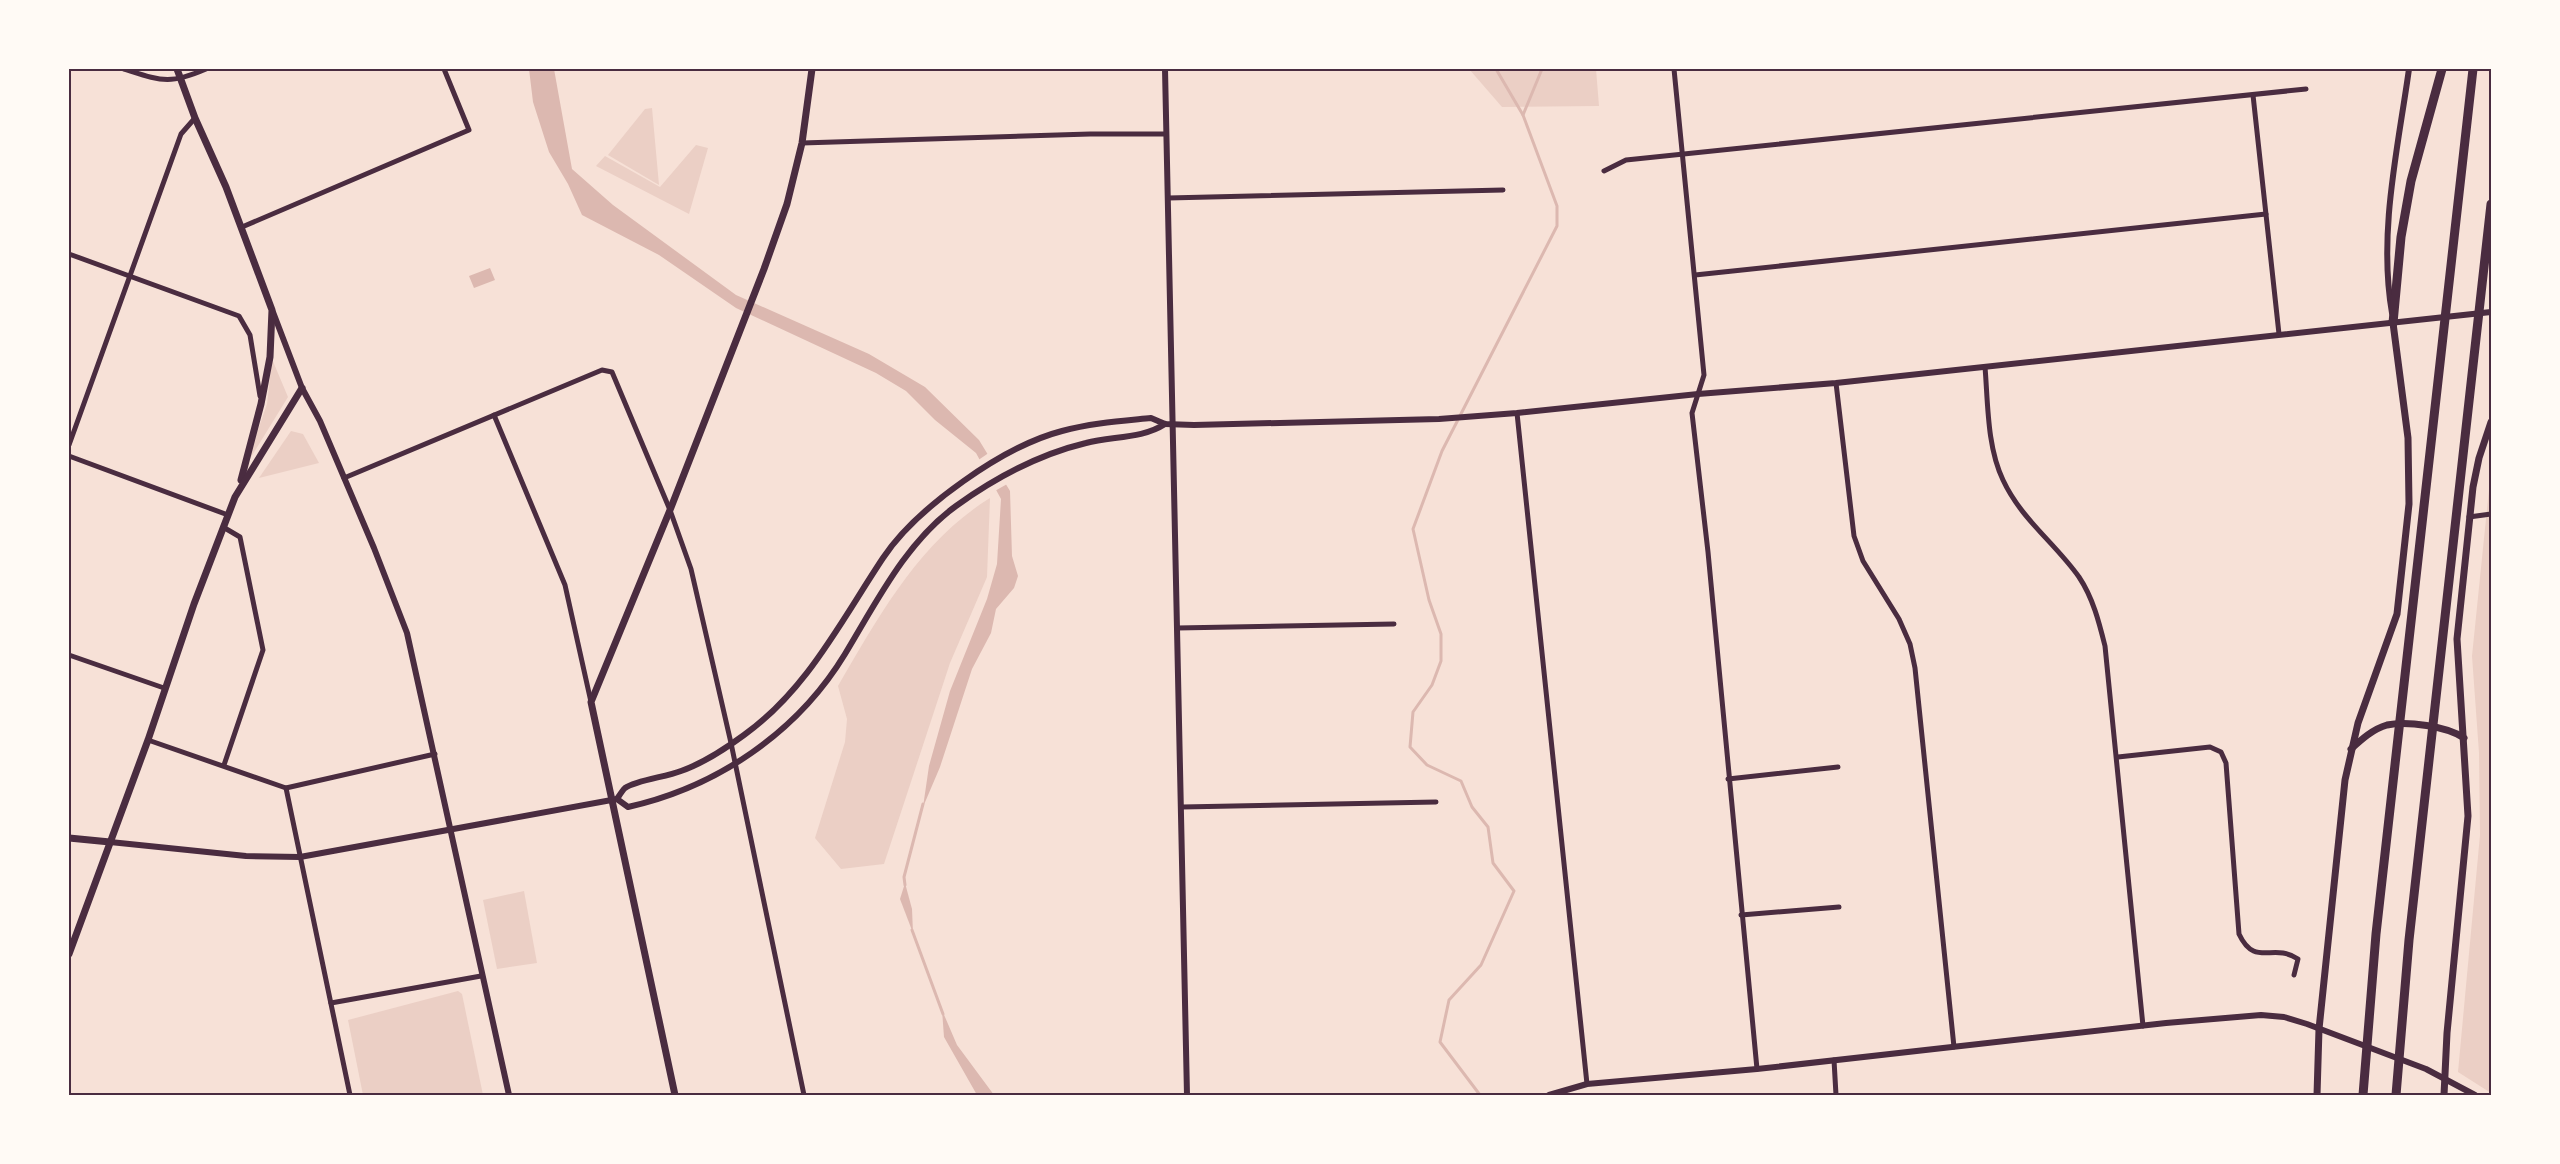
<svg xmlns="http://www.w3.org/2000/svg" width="2560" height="1164" font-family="'PT Sans',sans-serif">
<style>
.green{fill:#ebcfc5}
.water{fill:#dcb8b0}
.pier{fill:#f7e1d7}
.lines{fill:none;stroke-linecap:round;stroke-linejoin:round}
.stream{stroke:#dcb8b0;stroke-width:3}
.minor{stroke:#4a2c40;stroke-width:5}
.tertiary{stroke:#4a2c40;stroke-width:6}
.secondary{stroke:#4a2c40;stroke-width:7}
.motorway{stroke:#4a2c40;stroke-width:9}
.neatline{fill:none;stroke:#4a2c40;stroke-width:2}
</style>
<rect width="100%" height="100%" fill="#f7e1d7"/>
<g class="green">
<polygon points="1469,69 1596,69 1599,106 1502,107"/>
<polygon points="652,108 659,185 608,155 645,109"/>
<polygon points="696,145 708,148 689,214 596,166 605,156 660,187"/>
<polygon points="272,359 288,397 245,467 267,404"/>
<polygon points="291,431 303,434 319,463 259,478"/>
<polygon points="2491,470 2491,1093 2458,1072 2480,835 2479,753 2472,656"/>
<path d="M990,498l-3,79 -37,86 -66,201 -43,5 -26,-31 30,-96 2,-23 -9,-33c41,-70 81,-144 152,-188z"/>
<polygon points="524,891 537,963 497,969 483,900"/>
<polygon points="458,991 462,994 483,1095 363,1095 348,1020"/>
</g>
<g class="water">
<polygon points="529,69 554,69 572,169 613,205 736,295 869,354 925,387 979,440 1010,491 1012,556 1018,576 1014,588 996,609 991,633 972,669 940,767 923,807 929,766 950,691 987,599 997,564 1001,499 976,453 935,420 906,391 876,373 736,308 659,255 582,215 568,184 549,152 533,102"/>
<polygon points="490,268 495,280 474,288 469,276"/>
<polygon points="905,883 912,909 913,933 900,899"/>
<polygon points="942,1010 957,1045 994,1095 977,1095 944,1037"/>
</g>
<polygon class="pier" points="990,452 1009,483 993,492 977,461"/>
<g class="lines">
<g class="stream">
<polyline points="1496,69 1523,115"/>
<polyline points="905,885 904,877 923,804"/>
<polyline points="912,930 943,1014"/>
<polyline points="1480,1095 1440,1042 1449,1000 1481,965 1514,891 1493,863 1488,827 1472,807 1461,781 1427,765 1410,747 1413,712 1432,685 1441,661 1441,634 1429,600 1413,529 1442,451 1557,226 1557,206 1523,115 1542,69"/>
</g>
<g class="minor">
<path d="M124,69c38,12 45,16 82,0"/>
<polyline points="1674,69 1704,375 1692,413 1708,552 1757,1069"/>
<polyline points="2253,95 2279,334"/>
<polyline points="802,143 1090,134 1166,134"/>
<polyline points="1604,171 1626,160 2306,89"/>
<polyline points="1168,198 1503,190"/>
<polyline points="242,227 469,130 444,69"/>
<polyline points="69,254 239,316 250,335 260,396"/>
<polyline points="1695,275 2266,214"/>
<path d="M1985,367c3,36 2,80 18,113 18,39 52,63 76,97 14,21 20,45 26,69l38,380"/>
<polyline points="1836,383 1854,536 1863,561 1899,619 1910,644 1915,668 1954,1047"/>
<polyline points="1517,413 1587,1084"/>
<polyline points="494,415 565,585 591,702"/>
<polyline points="69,445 181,134 195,118"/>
<polyline points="69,456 228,515"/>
<polyline points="344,478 602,370 612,372 670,510 691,569 731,743 804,1095"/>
<polyline points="2469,517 2491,514"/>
<polyline points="223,527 240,537 263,650 224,765"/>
<polyline points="1177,628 1394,624"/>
<polyline points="69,655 164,688"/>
<polyline points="148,740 286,788 435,754"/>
<path d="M2118,757l92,-10 11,5 5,11 13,171c16,34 34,8 59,25l-4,16"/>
<polyline points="1728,779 1838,767"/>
<polyline points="286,788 350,1095"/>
<polyline points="1182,807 1436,802"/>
<polyline points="1741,915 1839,907"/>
<polyline points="331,1003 481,976"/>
<polyline points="1834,1060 1836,1095"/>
</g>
<g class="tertiary">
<polyline points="1165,69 1187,1095"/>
<polyline points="273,312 302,388 320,421 374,548 407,633 509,1095"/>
<path d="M2392,313c-14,-80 6,-165 17,-244"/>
<path d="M617,799c2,-3 5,-8 8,-11 12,-8 41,-11 56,-17 23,-8 44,-22 63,-36 63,-45 97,-114 139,-177 33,-50 121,-112 179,-127 29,-8 59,-10 89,-13l14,6 29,1 245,-6 78,-6 181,-19 138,-11 655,-71"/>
<path d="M110,842l136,14 54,1 317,-58 11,8c89,-20 169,-74 217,-153 31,-51 61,-112 111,-148 39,-28 84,-52 130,-63 26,-7 56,-4 79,-19"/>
<polyline points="1549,1095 1587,1084 1757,1069 2166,1023 2261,1015 2284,1017 2307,1024 2426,1069 2475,1095"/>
</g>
<g class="secondary">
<polyline points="177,69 195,118 226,187 272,310 270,357 261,404 241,480"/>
<path d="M2351,749c11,-10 22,-20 36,-24 20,-4 60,1 77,13"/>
<polyline points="69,838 110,842"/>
<polyline points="69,954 148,740 194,604 235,497 302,388"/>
<polyline points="675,1095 591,702 670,510 764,269 787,204 802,143 812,69"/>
<polyline points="2317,1095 2319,1029 2345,780 2358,723 2397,614 2409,504 2408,438 2393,323"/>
<polyline points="2444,1095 2447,1033 2468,816 2457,639 2473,487 2479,458 2491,422"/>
</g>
<g class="motorway">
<polyline points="2393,323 2401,237 2411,181 2442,69"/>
<polyline points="2363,1095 2376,934 2473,69"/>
<polyline points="2396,1095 2409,940 2491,204"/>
</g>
</g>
<rect width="2560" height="1164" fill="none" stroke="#fffaf5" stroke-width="141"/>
<rect x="70" y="70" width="2420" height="1024" class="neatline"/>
</svg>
